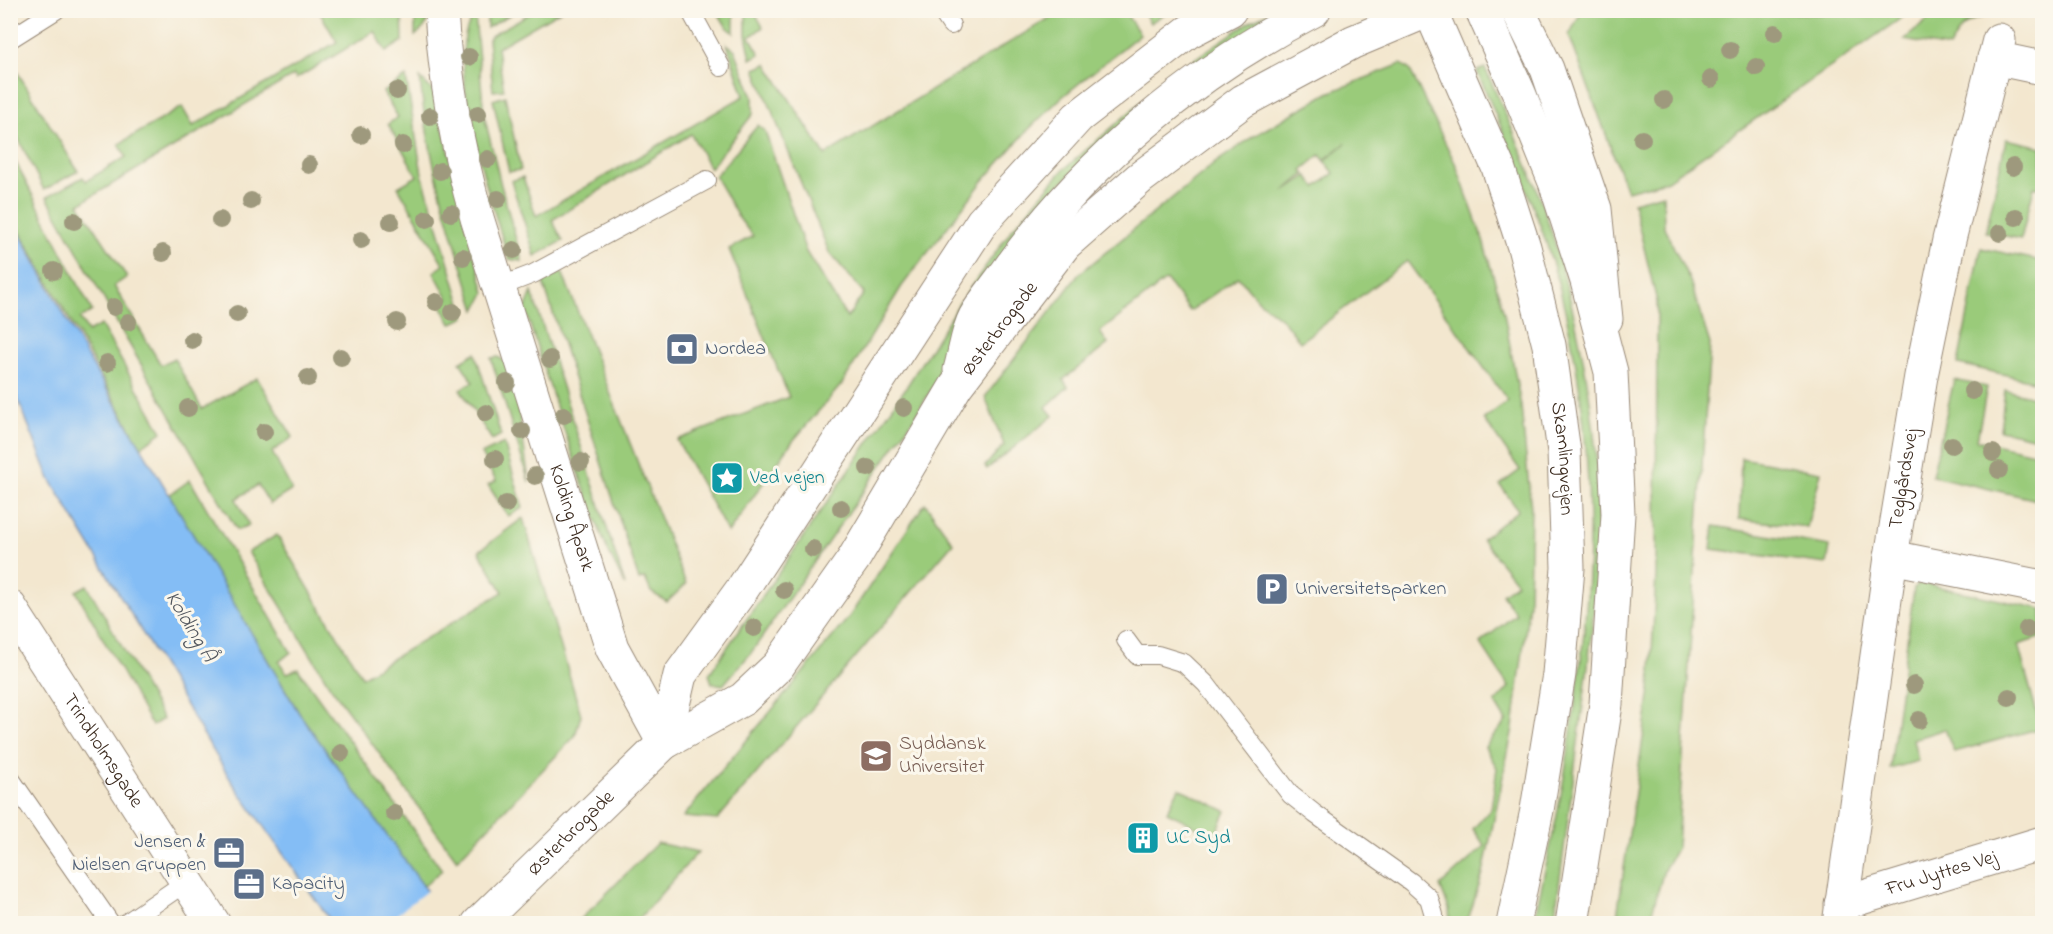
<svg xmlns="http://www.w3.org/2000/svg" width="2053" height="934" font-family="'Indie Flower',sans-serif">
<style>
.green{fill:#9acb7a;stroke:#6a7a4c;stroke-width:1.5;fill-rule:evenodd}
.water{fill:#84bdf5;stroke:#60748a;stroke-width:1.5}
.pier{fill:#f3e7cf}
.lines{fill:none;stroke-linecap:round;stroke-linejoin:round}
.service-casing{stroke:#978876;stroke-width:20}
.minor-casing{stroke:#978876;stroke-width:35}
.tertiary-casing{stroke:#978876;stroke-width:35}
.secondary-casing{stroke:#978876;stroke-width:35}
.service{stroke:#fff;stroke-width:18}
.minor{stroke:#fff;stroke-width:33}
.tertiary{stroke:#fff;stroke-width:33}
.secondary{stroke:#fff;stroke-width:33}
.tree{fill:#9e997d}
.labels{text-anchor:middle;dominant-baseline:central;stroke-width:6;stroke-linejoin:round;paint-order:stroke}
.street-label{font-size:20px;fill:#3b2a1e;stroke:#fbf7ec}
.service-label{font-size:20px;fill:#4e5e75;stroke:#fbf7ec;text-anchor:start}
.culture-label{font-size:20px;fill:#0d838f;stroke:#fbf7ec;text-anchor:start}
.education-label{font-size:20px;fill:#785e54;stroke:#fbf7ec;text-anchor:start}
.water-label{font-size:21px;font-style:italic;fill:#51565e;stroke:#fbf7ec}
</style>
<rect width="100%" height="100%" fill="#fbf7ec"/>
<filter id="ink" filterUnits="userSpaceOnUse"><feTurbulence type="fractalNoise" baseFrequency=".0167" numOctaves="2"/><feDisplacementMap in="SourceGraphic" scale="12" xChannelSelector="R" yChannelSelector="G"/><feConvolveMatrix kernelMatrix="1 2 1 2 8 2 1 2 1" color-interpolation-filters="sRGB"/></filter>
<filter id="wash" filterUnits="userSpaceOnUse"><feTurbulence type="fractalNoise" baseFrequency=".008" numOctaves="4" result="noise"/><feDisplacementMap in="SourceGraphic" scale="24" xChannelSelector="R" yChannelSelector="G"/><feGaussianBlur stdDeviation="1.35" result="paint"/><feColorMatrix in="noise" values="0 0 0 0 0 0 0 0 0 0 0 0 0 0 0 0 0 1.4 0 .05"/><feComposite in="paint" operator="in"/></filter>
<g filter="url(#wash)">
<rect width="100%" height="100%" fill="#f3e7cf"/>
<g class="green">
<polygon points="487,10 516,10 516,11 487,28"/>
<polygon points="319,11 402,11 403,41 386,52 375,31 296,79 294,75 79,204 127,277 114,286 161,365 174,358 202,409 257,378 293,437 272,452 292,490 270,504 258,485 236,499 249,525 237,530 124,335 47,197 83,177 86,181 126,157 119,144 182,107 193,126 337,42"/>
<path d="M415,11h13c1,12 -3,17 -13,25z"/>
<polygon points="534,11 560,11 497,48 504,90 493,91 488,40 492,35"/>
<polygon points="717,11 734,11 734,33 726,26"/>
<polygon points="746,11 754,11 763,27 750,37 760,54 751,59 746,35"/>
<polygon points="1061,11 1124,11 1140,34 1061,98 1027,131 983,181 902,286 842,384 792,442 728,533 677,440 789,397 729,249 753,236 738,217 715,176 758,125 765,131 806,252 847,318 864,293 829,252 755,69 767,64 825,155"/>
<polygon points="1143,11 1169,11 1150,23"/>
<polygon points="1272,11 1290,11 1087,158 1036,208 984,278 959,315 937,380 912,421 751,653 723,685 712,683 709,674 731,642 905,389 960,302 1013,228 1062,171 1178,70 1248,23"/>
<polygon points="1717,11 1821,14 1888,11 1890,14 1910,12 1666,181 1627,191 1569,35 1582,11"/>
<path d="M1938,11v-1l69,1c-34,9 -41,4 -58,37l-45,-8z"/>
<path d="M475,16l9,99 17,70 21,76 -13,-2c-14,-43 -70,-211 -34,-243z"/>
<polygon points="727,44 735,50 741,66 753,97 753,114 710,168 691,134 552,220 563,241 535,256 511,181 523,177 536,216 744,96"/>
<polygon points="10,60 78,171 44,190 11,124"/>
<path d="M1401,64l9,6 46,95 26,72 22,76 17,93 10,102 -2,95 -16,125 -30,145 -16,50h-17l-1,-14 -9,-23 45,-40 -12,-17 18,-20 6,-41 -12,-21 21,-26 -11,-18 14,-16 -29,-44 36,-29 -14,-20 15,-11 -35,-44 36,-29 -18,-25 20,-15 -36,-51 24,-18 -101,-140 -107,81 -16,-21 -25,-20 -21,-24 -48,34 -24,-31 -66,52 8,12 -45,36 5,7 -22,20 7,9 -66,53 -2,-3 19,-21 -19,-48 94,-123 136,-111 39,-27 74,-43zM1346,143l-21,18 9,12 -18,14 -9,-11 -24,16 22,-18 -3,-4 18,-15 4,5z"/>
<path d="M1485,68c25,56 51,113 69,172 21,70 36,142 42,214 7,94 -4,187 -17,281 -8,63 -17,126 -25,188h-20c5,-28 12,-56 18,-84 13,-58 21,-119 29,-179 17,-138 8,-288 -36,-421 -20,-57 -44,-112 -68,-168z"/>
<polygon points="406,77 422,174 465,317 451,324 440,303 448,298 434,272 444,265 398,187 417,176 388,124 398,117 383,92"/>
<path d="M420,78l14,14 51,201 -9,17c-25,-78 -49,-150 -56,-232z"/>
<polygon points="505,96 521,170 509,172 493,100"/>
<polygon points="2006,139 2042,147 2042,189 2034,187 2021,239 1986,232"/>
<polygon points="11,153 92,311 80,319 88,332 101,325 162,432 141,447 11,215"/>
<polygon points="1663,194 1664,227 1690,281 1710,344 1677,847 1664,870 1649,923 1616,923 1650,690 1656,575 1657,302 1633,202"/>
<polygon points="1981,248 2042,261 2042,383 1958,364"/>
<polygon points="562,272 686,584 667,602 651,592 645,578 639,580 543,282"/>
<polygon points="532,292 625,585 607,549 589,503 555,403 525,309"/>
<polygon points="475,353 501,435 492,440 460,389 473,382 460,362"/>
<polygon points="498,357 506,362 516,390 529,482 491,358"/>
<polygon points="1954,380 1987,387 1977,440 2042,455 2042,501 1932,476"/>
<polygon points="2005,390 2042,399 2042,439 2000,430"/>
<polygon points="504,443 523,508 508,516 488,485 496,481 481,454"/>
<polygon points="1741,458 1821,472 1807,527 1739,519"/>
<polygon points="190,480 291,652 279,662 287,673 298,669 442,870 423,887 299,713 169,495"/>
<polygon points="925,503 953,543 717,820 683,817 849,617"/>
<polygon points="523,518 581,715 575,736 457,860 330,686 248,552 277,535 362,677 503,592 479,551"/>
<polygon points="1714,526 1830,546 1827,564 1711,549"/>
<polygon points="1921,583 2042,609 2042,637 2018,645 2041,728 1954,752 1945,729 1913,739 1918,761 1890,769 1914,588"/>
<polygon points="87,585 163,719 152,726 76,591"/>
<polygon points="1179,788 1226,811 1215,836 1167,812"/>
<polygon points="657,843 698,852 635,923 577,923"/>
</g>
<polygon class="water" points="10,216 88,358 299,713 450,923 332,923 232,782 50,479 11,382"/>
<polygon class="pier" points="428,890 453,924 386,923"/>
</g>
<g filter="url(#ink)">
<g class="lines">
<g class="service-casing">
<g id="service">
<polyline points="690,10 721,67"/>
<polyline points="941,10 951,25"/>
<polyline points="10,39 56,10"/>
<polyline points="499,287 533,274 707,180"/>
<polyline points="1126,640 1137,655 1158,655 1184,663 1206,684 1291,795 1315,814 1411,882 1429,898 1434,915 1434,924"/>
<polyline points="10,778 111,924"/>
<polyline points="125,924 186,882"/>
</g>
</g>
<g class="minor-casing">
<g id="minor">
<path id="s1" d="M441,10c4,74 16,138 36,208l135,430 52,95"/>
<polyline points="1994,58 2042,68"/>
<polyline points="1891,557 2042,587"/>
<path id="s2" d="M10,607l204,317"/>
<path id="s3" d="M1841,904l201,-61"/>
<path id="s4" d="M1839,924l52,-367 30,-181 28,-136 50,-200"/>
</g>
</g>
<g class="tertiary-casing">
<polyline id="tertiary" points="1518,10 1547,69 1595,209 1606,319"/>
</g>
<g class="secondary-casing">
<g id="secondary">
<path id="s5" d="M1430,10l68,157 26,80 25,98 15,107 4,116 -9,106 -22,136 -24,114"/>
<polyline points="1482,10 1519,93 1555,182 1587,281 1611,372 1618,514 1606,704 1572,924"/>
<path d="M960,370c5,-17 7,-38 15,-53 9,-16 21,-30 32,-45 78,-110 187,-200 307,-262"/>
<polyline points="664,743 680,675 743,588 982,222 1078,117 1188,32 1230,10"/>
<path id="s6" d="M478,924l186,-181 79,-44 35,-33 75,-106 103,-174 109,-142 75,-66 103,-77 110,-59 76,-32"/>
</g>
</g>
<use href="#service" class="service"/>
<use href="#minor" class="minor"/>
<use href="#tertiary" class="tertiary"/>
<use href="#secondary" class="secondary"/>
</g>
<g class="tree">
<circle cx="1775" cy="33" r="9"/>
<circle cx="1730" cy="50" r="9"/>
<circle cx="469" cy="57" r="9"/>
<circle cx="1756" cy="67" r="9"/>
<circle cx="1711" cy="79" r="9"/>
<circle cx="397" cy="91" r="9"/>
<circle cx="1664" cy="100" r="9"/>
<circle cx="478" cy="114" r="9"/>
<circle cx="430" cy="116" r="9"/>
<circle cx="361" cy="135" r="9"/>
<circle cx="1642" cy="139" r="9"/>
<circle cx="403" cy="145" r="9"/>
<circle cx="488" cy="159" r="9"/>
<circle cx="309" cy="165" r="9"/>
<circle cx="2013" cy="167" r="9"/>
<circle cx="440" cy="171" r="9"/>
<circle cx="498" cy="199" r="9"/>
<circle cx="251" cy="201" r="9"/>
<circle cx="451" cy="213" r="9"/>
<circle cx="2016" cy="217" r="9"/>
<circle cx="427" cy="219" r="9"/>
<circle cx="220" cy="220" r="9"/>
<circle cx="74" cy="221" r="9"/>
<circle cx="391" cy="222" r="9"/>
<circle cx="2000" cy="233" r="9"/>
<circle cx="361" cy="240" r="9"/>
<circle cx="514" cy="250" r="9"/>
<circle cx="163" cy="253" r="9"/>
<circle cx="463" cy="257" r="9"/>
<circle cx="54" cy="271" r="9"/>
<circle cx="436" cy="302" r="9"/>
<circle cx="114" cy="307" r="9"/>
<circle cx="453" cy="312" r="9"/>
<circle cx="237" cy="314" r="9"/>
<circle cx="128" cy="322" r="9"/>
<circle cx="397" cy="322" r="9"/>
<circle cx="192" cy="340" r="9"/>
<circle cx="341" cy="357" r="9"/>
<circle cx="550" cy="359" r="9"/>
<circle cx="107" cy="363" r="9"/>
<circle cx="308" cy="378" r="9"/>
<circle cx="507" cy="383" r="9"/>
<circle cx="1972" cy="391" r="9"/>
<circle cx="188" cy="408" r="9"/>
<circle cx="904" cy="408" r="9"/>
<circle cx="486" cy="413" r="9"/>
<circle cx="564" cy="415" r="9"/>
<circle cx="522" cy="431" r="9"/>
<circle cx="264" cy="432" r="9"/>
<circle cx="1952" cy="445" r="9"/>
<circle cx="1993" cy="453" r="9"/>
<circle cx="495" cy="459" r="9"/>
<circle cx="581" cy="462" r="9"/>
<circle cx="868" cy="468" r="9"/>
<circle cx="1999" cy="470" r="9"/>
<circle cx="535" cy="476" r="9"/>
<circle cx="506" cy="504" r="9"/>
<circle cx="841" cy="508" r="9"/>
<circle cx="813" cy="549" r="9"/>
<circle cx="784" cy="590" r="9"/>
<circle cx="754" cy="628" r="9"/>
<circle cx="2027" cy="629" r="9"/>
<circle cx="1914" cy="685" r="9"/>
<circle cx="2009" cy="697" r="9"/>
<circle cx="1919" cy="720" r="9"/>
<circle cx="341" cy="753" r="9"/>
<circle cx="394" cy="813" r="9"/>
</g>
</g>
<defs>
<g id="bank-square" transform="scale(1.725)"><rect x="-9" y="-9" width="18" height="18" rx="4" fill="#5c6f8a" stroke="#fbf7ec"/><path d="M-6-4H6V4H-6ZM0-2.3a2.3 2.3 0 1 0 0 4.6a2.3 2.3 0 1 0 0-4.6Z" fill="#fff"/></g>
<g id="sight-square" transform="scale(1.725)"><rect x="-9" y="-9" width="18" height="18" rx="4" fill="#0f9aa8" stroke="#fbf7ec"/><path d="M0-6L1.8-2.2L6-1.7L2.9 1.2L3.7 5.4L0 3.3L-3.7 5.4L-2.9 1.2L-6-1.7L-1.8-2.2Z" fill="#fff"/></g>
<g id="parking-square" transform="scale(1.725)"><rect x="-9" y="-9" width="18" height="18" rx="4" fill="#5c6f8a" stroke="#fbf7ec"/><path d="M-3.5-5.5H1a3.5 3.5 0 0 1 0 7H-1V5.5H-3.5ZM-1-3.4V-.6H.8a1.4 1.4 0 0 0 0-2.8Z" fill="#fff"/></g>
<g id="university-square" transform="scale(1.725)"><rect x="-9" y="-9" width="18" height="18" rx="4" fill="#8d6e63" stroke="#fbf7ec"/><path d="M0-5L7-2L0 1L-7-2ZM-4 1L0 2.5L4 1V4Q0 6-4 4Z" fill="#fff"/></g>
<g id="building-square" transform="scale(1.725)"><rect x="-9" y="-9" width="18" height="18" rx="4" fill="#0f9aa8" stroke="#fbf7ec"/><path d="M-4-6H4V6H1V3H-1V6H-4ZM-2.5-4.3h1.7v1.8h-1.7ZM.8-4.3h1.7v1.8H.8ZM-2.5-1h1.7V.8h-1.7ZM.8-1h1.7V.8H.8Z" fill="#fff"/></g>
<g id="office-square" transform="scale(1.725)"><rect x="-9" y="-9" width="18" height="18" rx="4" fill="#5c6f8a" stroke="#fbf7ec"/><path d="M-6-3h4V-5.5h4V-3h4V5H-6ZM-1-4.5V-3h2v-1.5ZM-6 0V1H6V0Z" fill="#fff"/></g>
</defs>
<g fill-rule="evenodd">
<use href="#bank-square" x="682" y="349"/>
<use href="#sight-square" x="727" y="478"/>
<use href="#parking-square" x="1272" y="589"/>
<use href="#university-square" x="876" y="756"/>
<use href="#building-square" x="1143" y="838"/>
<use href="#office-square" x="229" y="853"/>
<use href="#office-square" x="249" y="884"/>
</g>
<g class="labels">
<g class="street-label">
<text stroke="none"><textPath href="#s6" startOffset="802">Østerbrogade</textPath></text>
<text stroke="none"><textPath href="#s5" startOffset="471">Skamlingvejen</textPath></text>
<text stroke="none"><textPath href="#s4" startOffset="450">Teglgårdsvej</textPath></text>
<text stroke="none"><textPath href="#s1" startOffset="526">Kolding Åpark</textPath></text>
<text stroke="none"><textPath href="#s2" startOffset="171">Trindholmsgade</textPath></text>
<text stroke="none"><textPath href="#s6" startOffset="130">Østerbrogade</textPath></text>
<text stroke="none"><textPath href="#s3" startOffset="105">Fru Jyttes Vej</textPath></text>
</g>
<g class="service-label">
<text x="705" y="349">Nordea</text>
<text x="1295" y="589">Universitetsparken</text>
<text x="206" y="842" text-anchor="end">Jensen &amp;<tspan x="206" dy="23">Nielsen Gruppen</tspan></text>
<text x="272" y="884">Kapacity</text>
</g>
<g class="culture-label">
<text x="750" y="478">Ved vejen</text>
<text x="1166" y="838">UC Syd</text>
</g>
<g class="education-label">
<text x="899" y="744">Syddansk<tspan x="899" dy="23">Universitet</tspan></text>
</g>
<g class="water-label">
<text transform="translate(190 627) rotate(59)">Kolding Å</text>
</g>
</g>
<rect width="2053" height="934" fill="none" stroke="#fbf7ec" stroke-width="36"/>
</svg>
